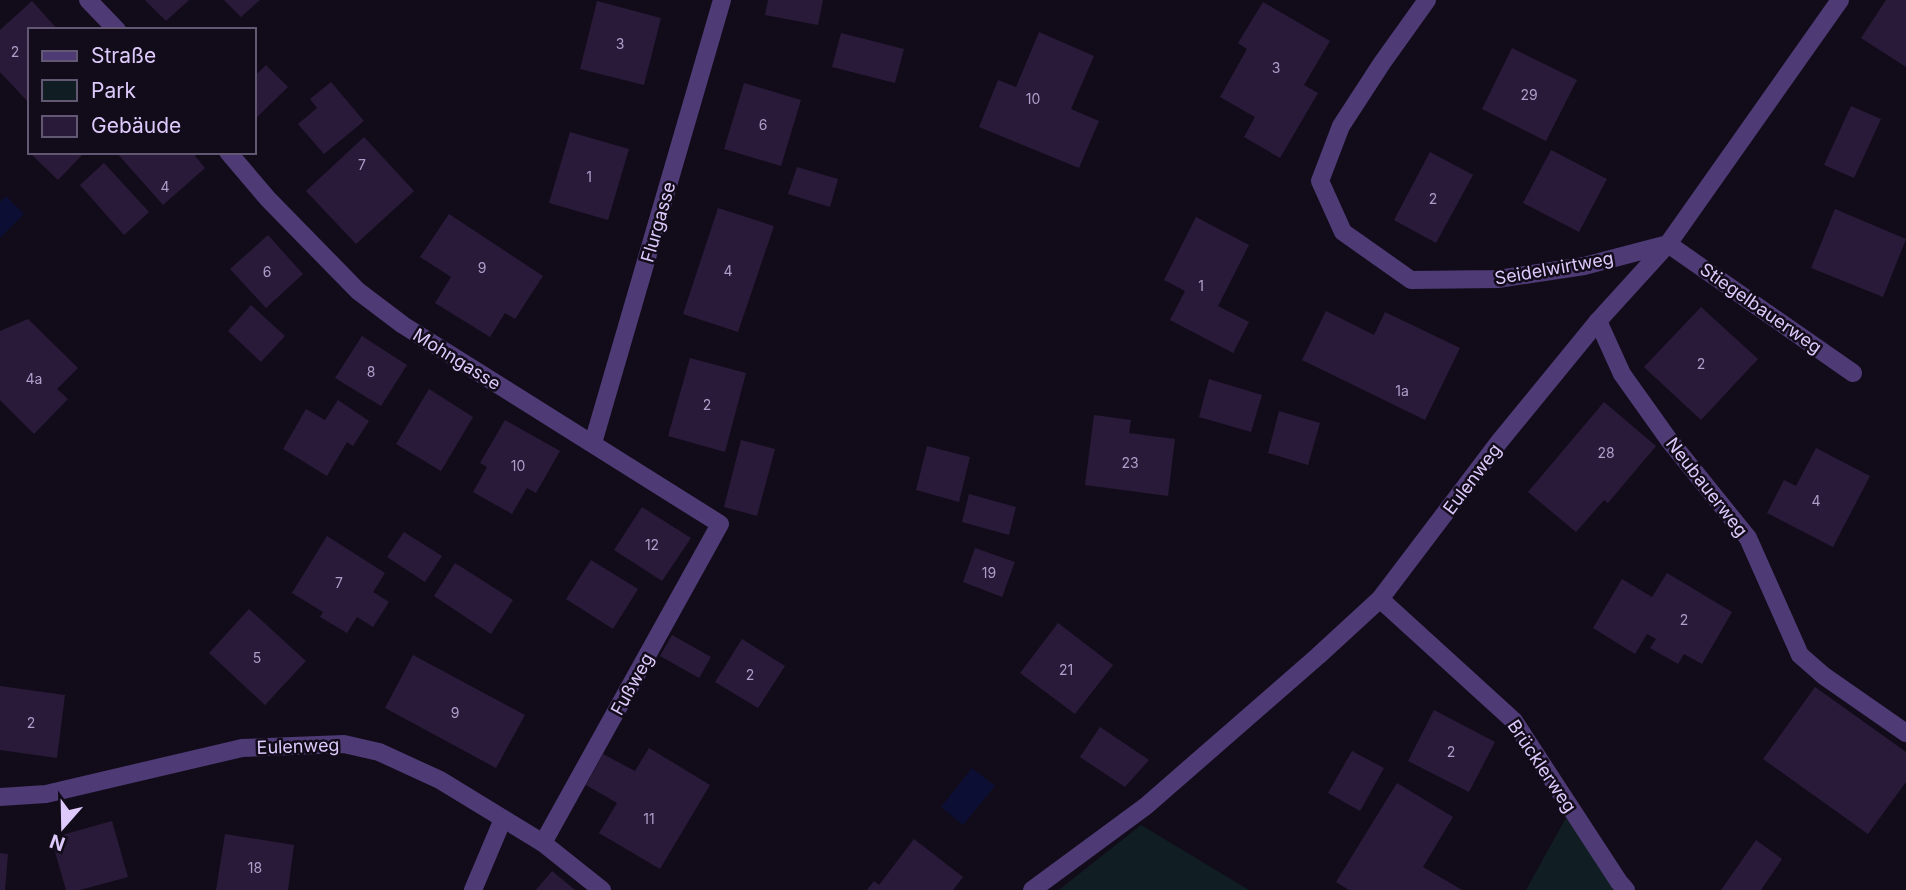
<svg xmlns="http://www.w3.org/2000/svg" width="1906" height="890" font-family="Inter,sans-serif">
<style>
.green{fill:#101e23}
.water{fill:#0c0e33}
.building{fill:#291a39}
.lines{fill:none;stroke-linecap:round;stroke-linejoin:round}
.minor{stroke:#4e3a75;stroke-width:18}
.labels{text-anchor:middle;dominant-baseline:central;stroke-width:5;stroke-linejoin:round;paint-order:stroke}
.number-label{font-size:14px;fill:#b09dca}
.street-label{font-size:18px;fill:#ddc9fb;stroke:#120c1a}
</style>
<rect width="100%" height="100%" fill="#120c1a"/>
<g class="green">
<polygon points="1566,818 1621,890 1526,890"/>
<polygon points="1141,825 1249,890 1059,890"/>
</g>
<g class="water">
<polygon points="6,196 24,214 0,238 0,202"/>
<polygon points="972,768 995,786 963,825 941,807"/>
</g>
<g class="building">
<polygon points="145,0 189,0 166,21"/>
<polygon points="224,0 260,0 241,17"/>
<polygon points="768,0 823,0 818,25 765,15"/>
<polygon points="1886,0 1906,0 1906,67 1861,38"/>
<polygon points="32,1 58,30 30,30 30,104 0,72 0,30"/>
<polygon points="597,1 661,18 644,85 580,69"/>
<polygon points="1263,2 1330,41 1304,85 1318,93 1280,158 1244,137 1255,117 1220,97 1247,49 1238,43"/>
<polygon points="1039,32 1094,56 1071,109 1099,121 1079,168 979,127 998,80 1016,87"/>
<polygon points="841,33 904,49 895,83 832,67"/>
<polygon points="1512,48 1577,80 1546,141 1482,109"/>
<polygon points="266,65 288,87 254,120 254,77"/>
<polygon points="331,82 364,121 324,154 298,124 317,108 310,99"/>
<polygon points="744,83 801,100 781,166 724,149"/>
<polygon points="1851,106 1881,119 1854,178 1824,165"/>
<polygon points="570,132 629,149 608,220 549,203"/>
<polygon points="364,137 414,191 356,244 306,191"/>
<polygon points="1551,150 1607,179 1579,232 1523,203"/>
<polygon points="29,152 85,152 58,180"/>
<polygon points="116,152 200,152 195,156 205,168 163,205"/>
<polygon points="1430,152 1473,175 1436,243 1394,220"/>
<polygon points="104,163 149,212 124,235 80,185"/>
<polygon points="797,167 838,179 830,207 788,194"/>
<polygon points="718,208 774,226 738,332 683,314"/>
<polygon points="1835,209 1906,239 1883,297 1811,268"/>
<polygon points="449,214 543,276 515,319 505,313 490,337 435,303 451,277 420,257"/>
<polygon points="1196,217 1249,245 1218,306 1249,322 1233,353 1170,320 1185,291 1164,280"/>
<polygon points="268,235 303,274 266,308 230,269"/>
<polygon points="251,305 285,336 261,362 228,331"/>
<polygon points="1701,307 1758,359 1701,420 1644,367"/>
<polygon points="1326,311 1374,335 1385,312 1460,348 1425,420 1302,360"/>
<polygon points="28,319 78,368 57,389 68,399 34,434 0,400 0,331"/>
<polygon points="362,336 407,365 381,406 335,378"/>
<polygon points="690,358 746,373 725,452 668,436"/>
<polygon points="1209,379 1262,395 1251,432 1199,417"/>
<polygon points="429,389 473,417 441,471 396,444"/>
<polygon points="338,400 369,421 353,446 347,442 327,476 283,449 306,409 325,420"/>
<polygon points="1604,402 1656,446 1608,503 1604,500 1576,532 1528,492"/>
<polygon points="1279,411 1320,423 1308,465 1268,453"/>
<polygon points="1094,415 1131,420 1129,433 1175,439 1168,496 1085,485"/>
<polygon points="505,420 560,451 536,493 527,488 512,514 473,492 487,467 480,463"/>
<polygon points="741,440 775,449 757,516 724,507"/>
<polygon points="927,446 970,457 959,502 916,490"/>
<polygon points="1816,448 1870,476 1833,547 1767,513 1784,480 1796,486"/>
<polygon points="969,494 1016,507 1009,535 962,522"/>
<polygon points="642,507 691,538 662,581 614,550"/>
<polygon points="404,532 442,556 425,582 387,557"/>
<polygon points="327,536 385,573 373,592 389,602 373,627 357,617 347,633 320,617 323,612 292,593"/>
<polygon points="975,548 1015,562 1002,597 963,582"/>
<polygon points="591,560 638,589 613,629 566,599"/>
<polygon points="455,563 513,600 491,634 434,596"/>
<polygon points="1667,573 1732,612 1702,664 1684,654 1678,664 1650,648 1656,639 1647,634 1635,654 1593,628 1622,579 1652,597"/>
<polygon points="249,609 306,661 265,705 209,653"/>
<polygon points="1058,623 1113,665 1075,714 1020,673"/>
<polygon points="672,635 711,657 699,678 660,656"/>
<polygon points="742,639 785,666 758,708 715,682"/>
<polygon points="413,655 525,715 496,768 385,708"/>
<polygon points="0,686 65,695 57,758 0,750"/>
<polygon points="1815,687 1906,752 1906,782 1868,834 1763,759"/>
<polygon points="1434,710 1495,742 1469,792 1408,761"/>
<polygon points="1100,727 1149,760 1125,787 1080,757"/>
<polygon points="649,748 710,785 660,869 599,833 617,803 586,785 603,754 635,771"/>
<polygon points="1352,751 1384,768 1360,811 1328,793"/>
<polygon points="1397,783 1453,817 1423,867 1462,890 1349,890 1336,882"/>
<polygon points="112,821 128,877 80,890 66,890 51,838"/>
<polygon points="225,834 294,845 288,890 216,890"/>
<polygon points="914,839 963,877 953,890 867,890 874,881 879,885"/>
<polygon points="1756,840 1782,859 1761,890 1721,890"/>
<polygon points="0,853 8,854 5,890 0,890"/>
<polygon points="552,871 575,890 536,890"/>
</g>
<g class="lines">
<g class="minor">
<polyline points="88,0 117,30"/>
<polyline points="1427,0 1382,63 1341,126 1320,181 1343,232 1411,280 1498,279 1584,266 1668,244 1853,373"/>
<polyline points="228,152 268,199 358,291 403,325 720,524 543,843"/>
<polyline points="1598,321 1622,374 1669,440 1748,538 1800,655 1824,676 1906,733"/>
<polyline points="593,443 722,0"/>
<polyline points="1380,599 1514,721 1619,882 1626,890"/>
<polyline points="0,797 46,794 242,748 344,744 379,752 440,780 543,843 602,890"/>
<polyline points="473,890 503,819"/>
<polyline points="1032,890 1146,806 1318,656 1380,599 1499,442 1598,321 1668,244 1840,0"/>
</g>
</g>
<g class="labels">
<g class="number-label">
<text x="620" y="43">3</text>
<text x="15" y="51">2</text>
<text x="1276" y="67">3</text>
<text x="1529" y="94">29</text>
<text x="1033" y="98">10</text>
<text x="763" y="124">6</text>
<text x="362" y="164">7</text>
<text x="589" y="176">1</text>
<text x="165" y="186">4</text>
<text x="1433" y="198">2</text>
<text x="482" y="267">9</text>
<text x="728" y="270">4</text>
<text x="267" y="271">6</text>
<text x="1201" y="285">1</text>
<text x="1701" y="363">2</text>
<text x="371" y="371">8</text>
<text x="34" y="378">4a</text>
<text x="1402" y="390">1a</text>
<text x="707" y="404">2</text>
<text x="1606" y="452">28</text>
<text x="1130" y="462">23</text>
<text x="518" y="465">10</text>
<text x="1816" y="500">4</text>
<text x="652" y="544">12</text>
<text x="989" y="572">19</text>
<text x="339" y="582">7</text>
<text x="1684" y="619">2</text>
<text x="257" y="657">5</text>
<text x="1066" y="669">21</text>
<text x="750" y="674">2</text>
<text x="455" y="712">9</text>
<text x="31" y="722">2</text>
<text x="1451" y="751">2</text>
<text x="649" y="818">11</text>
<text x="255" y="867">18</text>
</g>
<g class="street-label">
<text transform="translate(658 222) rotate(-74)">Flurgasse</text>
<text transform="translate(1554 268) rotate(-10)">Seidelwirtweg</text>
<text transform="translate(1761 308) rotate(35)">Stiegelbauerweg</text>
<text transform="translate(457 359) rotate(32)">Mohngasse</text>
<text transform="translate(1472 479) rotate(-53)">Eulenweg</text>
<text transform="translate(1707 487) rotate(52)">Neubauerweg</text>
<text transform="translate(632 684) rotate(-61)">Fußweg</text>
<text transform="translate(298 746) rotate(-2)">Eulenweg</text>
<text transform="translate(1542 766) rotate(56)">Brücklerweg</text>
</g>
</g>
<rect x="28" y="28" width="228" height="126" fill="#120c1a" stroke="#635874" stroke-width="2"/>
<rect x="42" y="51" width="35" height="10" fill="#4e3a75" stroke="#635874" stroke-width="2"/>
<text x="91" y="63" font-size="21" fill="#ddc9fb">Straße</text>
<rect x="42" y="80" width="35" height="21" fill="#101e23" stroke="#635874" stroke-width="2"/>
<text x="91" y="98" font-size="21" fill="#ddc9fb">Park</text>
<rect x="42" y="116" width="35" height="21" fill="#291a39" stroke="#635874" stroke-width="2"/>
<text x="91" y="133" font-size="21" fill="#ddc9fb">Gebäude</text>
<g transform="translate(63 827) rotate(200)" stroke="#120c1a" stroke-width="5" paint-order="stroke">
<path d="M0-5L12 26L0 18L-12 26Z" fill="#ddc9fb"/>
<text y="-10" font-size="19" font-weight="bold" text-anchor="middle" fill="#ddc9fb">N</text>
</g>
</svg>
